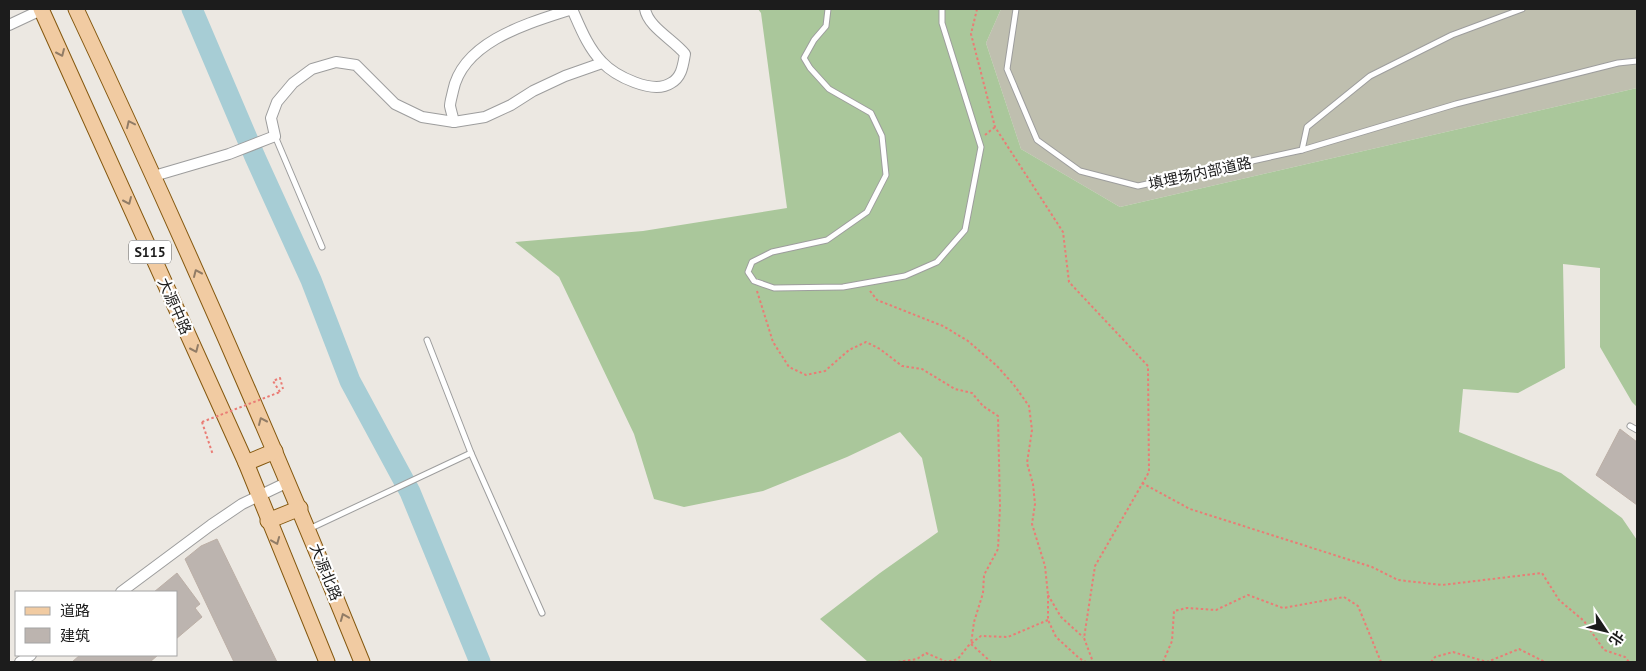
<svg xmlns="http://www.w3.org/2000/svg" width="1646" height="671" font-family="'PT Sans','Noto Sans SC',sans-serif">
<style>
.construction{fill:#bfbfaf}
.forest{fill:#aac79b}
.lines{fill:none;stroke-linecap:round;stroke-linejoin:round}
.river{stroke:#a7cdd5;stroke-width:21}
.building{fill:#bcb4af;stroke:#bcafa6}
.service-casing{stroke:#9d9d9d;stroke-width:7}
.minor-casing{stroke:#9d9d9d;stroke-width:12}
.primary-casing{stroke:#84580f;stroke-width:17}
.path{stroke:#ea7c75;stroke-width:2;stroke-dasharray:2.5 2.5;stroke-linecap:butt}
.service{stroke:#fff;stroke-width:5}
.minor{stroke:#fff;stroke-width:10}
.primary{stroke:#f1cba2;stroke-width:15}
.path-bridge{stroke:#ea7c75;stroke-width:2;stroke-dasharray:2.5 2.5;stroke-linecap:butt}
.oneway{stroke:#917c66}
.labels{text-anchor:middle;dominant-baseline:central;stroke-width:4.5;stroke-linejoin:round;paint-order:stroke}
.shield{fill:#fff;stroke:#606060;stroke-width:1}
.shield-label{font-size:14px;font-weight:bold;fill:#1c1c1c}
.street-label{font-size:15px;fill:#1c1c1c;stroke:#fff}
</style>
<rect width="100%" height="100%" fill="#ece8e2"/>
<polygon class="construction" points="1001,9 1637,9 1637,88 1120,207 1021,149 986,43"/>
<polygon class="forest" points="758,9 1001,9 986,43 1021,149 1120,207 1637,88 1637,407 1632,402 1600,347 1600,268 1563,264 1565,368 1518,393 1463,389 1459,432 1561,473 1622,518 1637,540 1637,662 868,662 820,619 880,573 938,532 922,458 900,432 847,457 763,491 684,507 654,499 634,434 559,277 515,242 643,231 787,208 761,13"/>
<g class="lines">
<polyline class="river" points="192,9 255,157 311,280 350,381 410,492 480,662"/>
</g>
<g class="building">
<polygon points="1620,429 1637,442 1637,505 1596,475"/>
<polygon points="217,539 277,662 234,662 185,559 201,546"/>
<polygon points="177,573 200,604 195,608 202,617 176,639 176,592 154,592"/>
<polygon points="80,655 158,655 150,662 72,662"/>
</g>
<g class="lines">
<g class="service-casing">
<g id="service">
<polyline points="828,9 826,26 814,40 804,58 810,68 829,89 871,113 882,136 886,175 867,212 827,240 772,252 752,262 748,272 754,281 774,288 843,287 905,276 937,262 965,230 981,147 942,23 942,9"/>
<polyline points="1016,9 1007,69 1037,140 1080,171 1138,186 1302,150 1456,104 1618,63 1637,61"/>
<polyline points="275,136 322,247"/>
<polyline points="1302,150 1307,127 1370,76 1452,35 1522,9"/>
<polyline points="427,340 471,453 542,613"/>
<polyline points="1630,426 1637,430"/>
<polyline points="309,529 471,453"/>
</g>
</g>
<g class="minor-casing">
<g id="minor">
<path d="M572,9c8,18 16,39 30,53 13,14 51,33 69,21 11,-6 12,-18 14,-29 -11,-14 -37,-27 -40,-45"/>
<polyline points="9,25 41,10"/>
<path d="M454,122c-1,-5 -3,-11 -4,-16 0,-4 2,-10 3,-15 10,-50 76,-68 119,-82"/>
<polyline points="154,176 229,154 275,136 271,118 277,102 293,83 312,69 336,62 356,65 395,104 422,117 454,122 485,117 511,105 533,91 565,76 602,63"/>
<polyline points="121,592 211,525 242,504 288,482"/>
<polyline points="20,662 31,655"/>
</g>
</g>
<g class="primary-casing">
<g id="primary">
<polyline points="41,9 246,463 327,662"/>
<path d="M76,9c101,215 197,433 286,653"/>
<polyline points="246,463 275,451"/>
<polyline points="268,521 300,508"/>
</g>
</g>
<g class="path">
<polyline points="977,9 971,34 995,127 1063,232 1069,282 1148,366 1149,472 1095,566 1084,638 1093,662"/>
<polyline points="985,135 995,127"/>
<polyline points="757,291 773,342 789,367 806,375 825,371 849,350 866,342 880,349 902,366 922,369 955,389 972,393 983,406 998,416 1000,507 998,549 984,575 983,593 974,622 971,644 991,662"/>
<polyline points="870,291 877,300 943,326 968,341 997,366 1014,385 1029,406 1032,430 1027,463 1033,484 1035,504 1032,524 1045,566 1048,595 1048,620 1056,637 1079,658 1086,662"/>
<polyline points="280,392 273,381 280,378 283,389"/>
<polyline points="202,422 213,455"/>
<polyline points="1142,483 1190,509 1372,567 1398,580 1442,585 1542,573 1559,600 1584,621 1604,650 1625,657 1629,662"/>
<polyline points="1048,595 1061,617 1083,637"/>
<polyline points="898,662 917,659 926,653 947,662 958,659 968,646 981,636 1008,637 1048,620"/>
<polyline points="1163,662 1172,641 1174,611 1187,608 1216,610 1248,595 1283,608 1344,597 1358,606 1381,662"/>
<polyline points="1431,662 1435,657 1453,652 1487,662 1519,649 1545,662"/>
</g>
<use href="#service" class="service"/>
<use href="#minor" class="minor"/>
<use href="#primary" class="primary"/>
<polyline class="path-bridge" points="202,422 280,392"/>
</g>
<defs><path id="oneway-chevron" d="M-2-3.5L2.5 0L-2 3.5" fill="none" stroke-width="1.6" stroke-linecap="round" stroke-linejoin="round" transform="scale(1.25)"/></defs>
<g class="oneway">
<use href="#oneway-chevron" transform="translate(61 53) rotate(66)"/>
<use href="#oneway-chevron" transform="translate(130 124) rotate(-115)"/>
<use href="#oneway-chevron" transform="translate(128 201) rotate(66)"/>
<use href="#oneway-chevron" transform="translate(197 273) rotate(-114)"/>
<use href="#oneway-chevron" transform="translate(195 349) rotate(66)"/>
<use href="#oneway-chevron" transform="translate(262 421) rotate(-114)"/>
<use href="#oneway-chevron" transform="translate(276 541) rotate(68)"/>
<use href="#oneway-chevron" transform="translate(344 617) rotate(-112)"/>
</g>
<g class="labels">
<rect class="shield" x="129" y="240.5" width="42" height="23" rx="4"/>
<g class="shield-label">
<text x="150" y="252">S115</text>
</g>
<g class="street-label">
<text transform="translate(1200 173) rotate(-12)">填埋场内部道路</text>
<text transform="translate(175 306) rotate(66)">大源中路</text>
<text transform="translate(326 572) rotate(68)">大源北路</text>
</g>
</g>
<rect width="1646" height="671" fill="none" stroke="#1c1c1c" stroke-width="20"/>
<rect x="15" y="591" width="162" height="65" fill="#ffffff" stroke="#a4a4a4"/>
<rect x="25" y="607" width="25" height="8" fill="#f1cba2" stroke="#a4a4a4"/>
<text x="60" y="616" font-size="15" fill="#1c1c1c">道路</text>
<rect x="25" y="628" width="25" height="15" fill="#bcb4af" stroke="#a4a4a4"/>
<text x="60" y="641" font-size="15" fill="#1c1c1c">建筑</text>
<g transform="translate(1606 631) rotate(125)" stroke="#ffffff" stroke-width="4" paint-order="stroke">
<path d="M0-4L9 19L0 12L-9 19Z" fill="#1c1c1c"/>
<text y="-8" font-size="14" font-weight="bold" text-anchor="middle" fill="#1c1c1c">北</text>
</g>
</svg>
